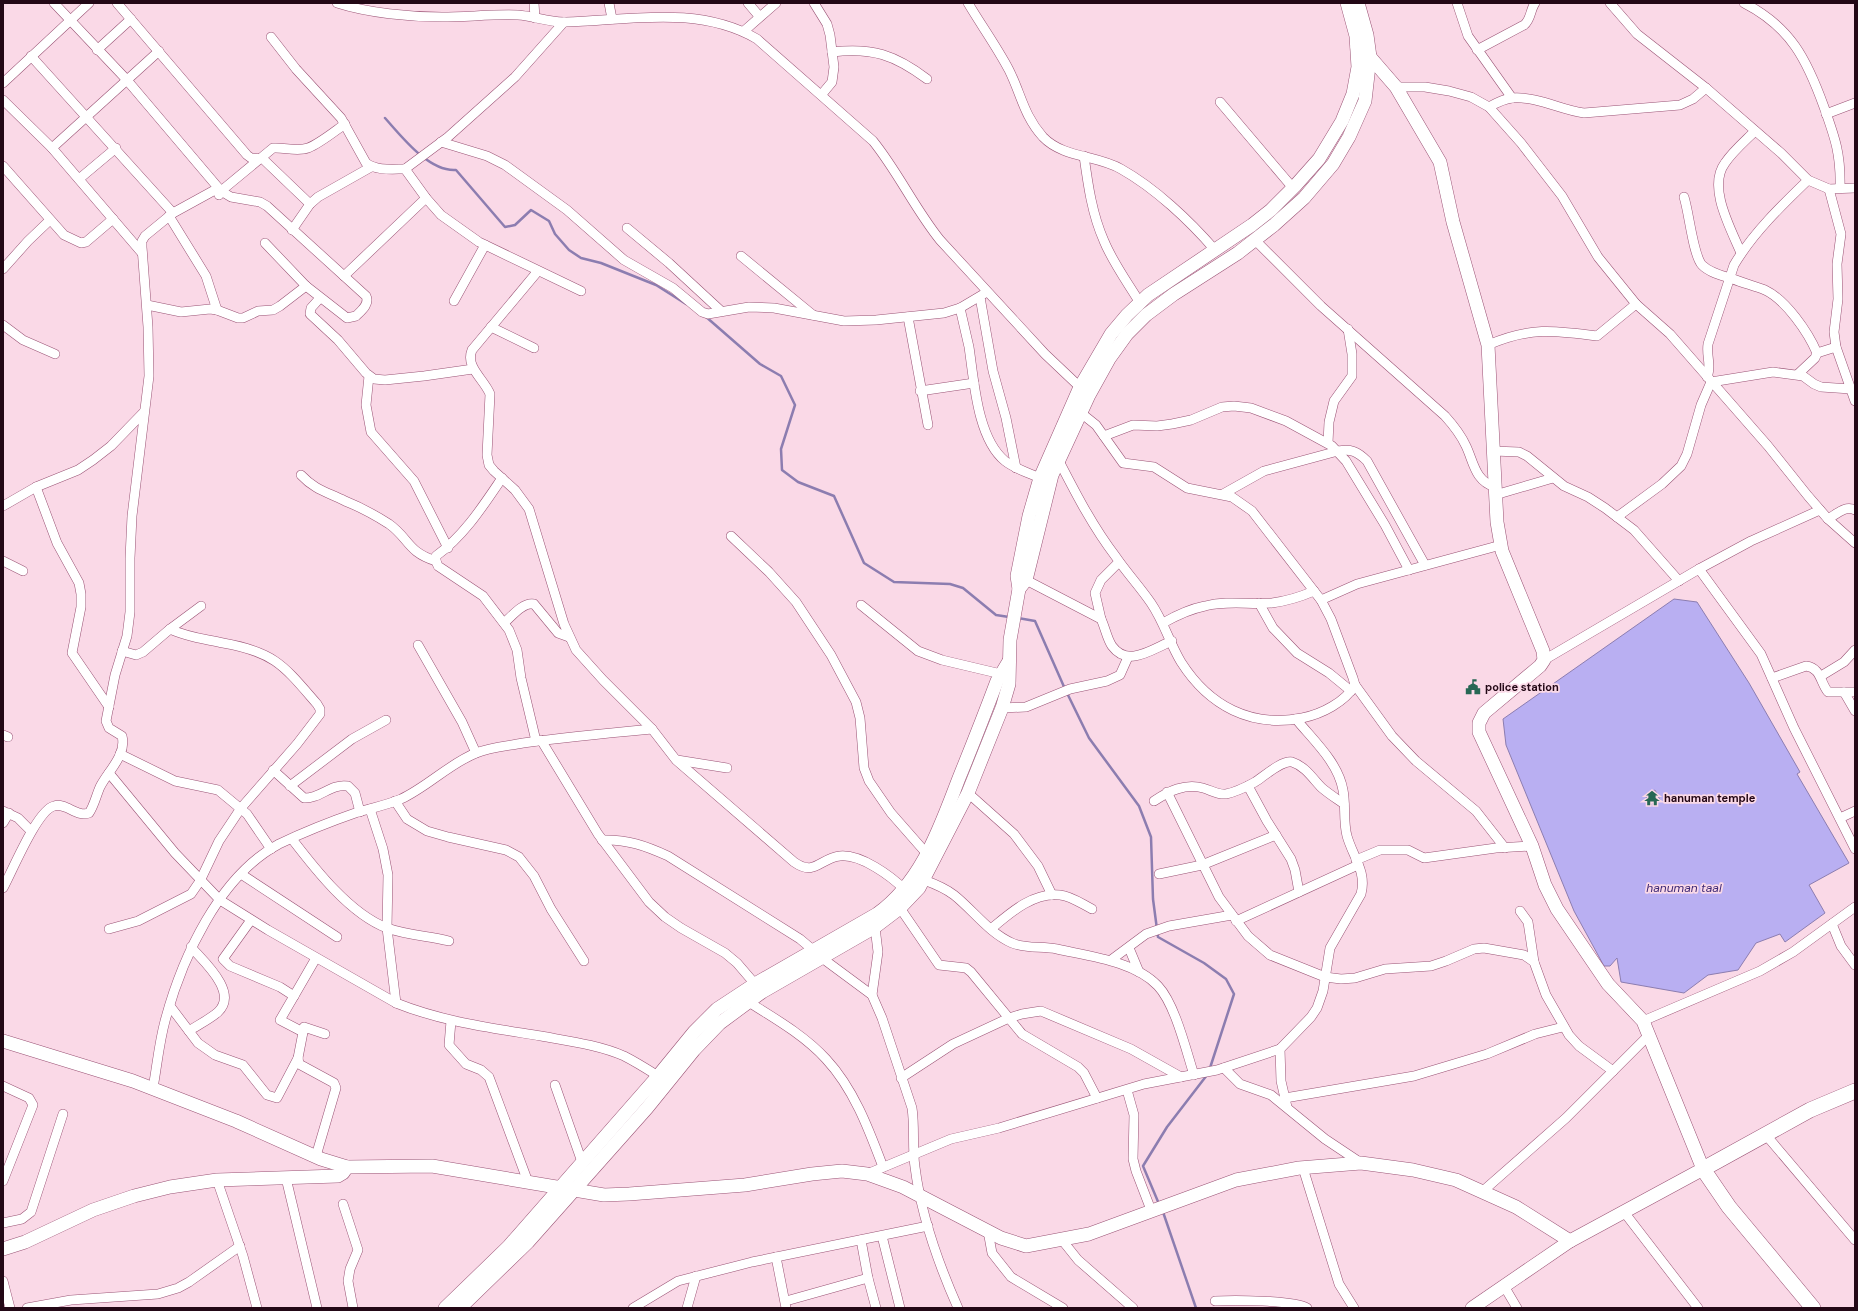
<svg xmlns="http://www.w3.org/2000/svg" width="1858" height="1311" font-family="'DM Sans',sans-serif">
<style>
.water{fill:#b9aff2;stroke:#8c7db0;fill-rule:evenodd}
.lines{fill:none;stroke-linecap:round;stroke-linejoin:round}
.stream{stroke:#8c7db0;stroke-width:2.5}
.street-casing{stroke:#9a5375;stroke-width:10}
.secondary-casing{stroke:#9a5375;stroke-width:14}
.primary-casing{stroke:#9a5375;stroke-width:16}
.street{stroke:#fff;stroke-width:9}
.secondary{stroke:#fff;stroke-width:13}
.primary{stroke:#fff;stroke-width:15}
.labels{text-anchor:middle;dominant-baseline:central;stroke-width:3.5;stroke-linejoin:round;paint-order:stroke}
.poi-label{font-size:11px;font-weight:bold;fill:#230816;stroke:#fad9e7;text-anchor:start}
.water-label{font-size:12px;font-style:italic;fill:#3e2976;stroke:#fad9e7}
</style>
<rect width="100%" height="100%" fill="#fad9e7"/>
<path class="water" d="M1674,599l23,3 52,81 51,89 -3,2 52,89 -40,22 16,28 -40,29 -5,-8 -24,9 -18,27 -30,5 -24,18 -63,-11 -4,-24 -7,8h-6l-30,-55 -68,-166 -3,-26zM1655,790l5,10 -10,5 -5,-10z"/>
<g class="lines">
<g class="stream">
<path d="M385,118c17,19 44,54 71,52l49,57 10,-2 16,-15 18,11 6,13 14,16 12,8 20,5 55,22 30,19"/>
<polyline points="705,316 760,364 781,376 795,405 781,449 782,470 798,482 834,496 864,563 894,582 950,584 963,588 996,615 1009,617"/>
<polyline points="1018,618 1035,621 1065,689"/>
<polyline points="1067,693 1089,738 1139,806 1151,837 1153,899 1158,937 1204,963 1226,979 1234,994 1210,1068"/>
<polyline points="1159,1204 1143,1166 1167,1127 1207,1075"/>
<polyline points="1163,1212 1196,1308"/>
</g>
<g class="street-casing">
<g id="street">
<polyline points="54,3 126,79 221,191"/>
<polyline points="117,3 247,155 251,158 263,159 310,204"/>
<path d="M337,3c31,10 73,14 105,14 25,0 51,-3 76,-2 16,1 32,8 48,7 63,-2 133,-17 191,17l116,102c25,31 42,68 67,99l105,114 38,36"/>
<polyline points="534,3 535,18"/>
<polyline points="609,3 612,19"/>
<polyline points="748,3 759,16"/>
<polyline points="814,3 827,24 830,35 834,67 832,82 822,94"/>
<path d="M968,3c13,22 29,44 41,67 12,24 15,46 34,67 20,21 54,18 78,32 34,19 69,52 94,81"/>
<polyline points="1457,3 1468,36 1512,98"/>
<polyline points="1610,3 1637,34 1706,88 1781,153 1808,180 1829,189 1855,188"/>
<path d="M1744,3c47,24 63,57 80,104 11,31 17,47 16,81"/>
<polyline points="744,31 776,3"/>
<path d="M271,37l25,32 45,49 25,45c11,8 26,6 39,6l21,29 15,17 38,27 102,49"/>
<polyline points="97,50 131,19"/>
<path d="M1477,50l47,-25c7,-5 6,-15 11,-22"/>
<path d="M832,52c40,-5 63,3 95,27"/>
<polyline points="31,56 173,213"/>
<polyline points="3,83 89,3"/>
<polyline points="1396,87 1425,87 1449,91 1471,97 1489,107 1521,143 1562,196 1598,257 1636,304"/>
<polyline points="3,100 52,148 142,253"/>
<polyline points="1220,102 1293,188"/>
<path d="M1489,107c7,-4 15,-8 23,-9 25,-2 49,12 72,15l96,-8 13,-6 13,-11"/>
<polyline points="1826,114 1855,103"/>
<polyline points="441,142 487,156 505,165 567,210 624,260 673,288 702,312 708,314 749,307 774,308 844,321 876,320 944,313 960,308 987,292"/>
<polyline points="52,148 159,51"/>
<path d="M1084,156c4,29 8,58 20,85 9,22 24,42 36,62"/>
<polyline points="3,166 64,235 81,243 86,242 113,219"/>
<polyline points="405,169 448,137 515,77 564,22"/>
<polyline points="79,179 116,148"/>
<polyline points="1829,189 1841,234 1837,264 1838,299 1834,332 1836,347 1855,401"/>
<path d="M219,195l2,-4 52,-43c11,-1 24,4 35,0 11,-4 27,-17 37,-24"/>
<path d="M1684,197c5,15 9,58 18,68 8,8 21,11 31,14 10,4 22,7 32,11 21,10 43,42 52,63l-2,5 -17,16"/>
<polyline points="169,216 206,276 217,310"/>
<polyline points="627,228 669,263 721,311"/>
<polyline points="292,230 310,204 318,197 371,167"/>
<path d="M1255,240l66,66 124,110c9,10 16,19 21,30 8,17 9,35 29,41"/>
<path d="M1741,253c-10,-24 -34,-66 -16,-90 8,-12 20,-22 30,-32"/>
<polyline points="741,256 813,315"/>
<polyline points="3,269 28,241 50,220"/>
<path d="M538,271l-66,79c-7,17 12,29 18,44l-3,61 2,10 5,6 21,19 14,19 35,115 12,26 27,30 49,49 24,31 118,102c21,15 26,-4 46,-6 21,-2 51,20 65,34"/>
<polyline points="344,276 426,198"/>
<polyline points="980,297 993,371 1006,418 1016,468"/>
<polyline points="320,298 311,308 310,314 338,340 366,373 374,379 385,380 424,376 473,369"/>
<polyline points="454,301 485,245"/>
<polyline points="147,305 181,312 210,309 217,310 238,318 243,318 258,311 273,310 280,306 306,286"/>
<path d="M960,308c3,13 6,26 9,39 5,33 8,91 36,114 10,8 24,12 35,17"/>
<polyline points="908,317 928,425"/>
<polyline points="3,325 23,340 55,354"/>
<polyline points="491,327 534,348"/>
<path d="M1488,345c41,-18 66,-15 109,-9l39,-32 34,30 98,112 40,50 20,23 27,24"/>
<polyline points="1817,353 1836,347"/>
<polyline points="369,376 366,405 371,432 414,481 448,548"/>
<path d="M1707,377c5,-11 -1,-21 1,-33l26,-79c19,-32 47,-59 74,-85"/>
<polyline points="920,391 974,383"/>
<polyline points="1104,436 1133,425 1157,426 1172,424 1191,420 1222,407 1234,406 1251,408 1286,421 1332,446 1346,461 1385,525 1409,570"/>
<polyline points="1328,443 1329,422 1334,401 1352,376 1352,354 1348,329"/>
<polyline points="1493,451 1519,452 1527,456 1564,486 1588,497 1605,508 1634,530 1679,581"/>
<path d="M1059,461c17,33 34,66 57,96 11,16 24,30 35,46 13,19 19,41 30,59 28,44 70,66 121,56 20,-4 43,-16 53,-33l-2,-7 -22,-59 -10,-19 -69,-89 -20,-14 -45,-9 -33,-21 -31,-4 -27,-38 -15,-12"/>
<path d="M301,475c14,15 26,17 44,26 15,6 30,14 44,23 20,14 18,28 47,37"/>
<path d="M502,478c-19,28 -38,58 -66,78v5l2,5 45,30 26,34 8,20 4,28 15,63"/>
<polyline points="36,487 57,543 79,583 81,594 81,607 72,653 109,707"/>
<path d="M1223,494l41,-23 74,-20c13,-2 19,0 29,10l58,104"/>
<polyline points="1495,495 1553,478"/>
<polyline points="3,506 36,487 78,470 93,460 111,446 144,412"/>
<polyline points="1617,517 1662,484 1681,466 1687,454 1701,405 1711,382 1773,372 1803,376 1814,384 1821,387 1851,389"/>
<path d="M1828,519c9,-5 17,-14 27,-9"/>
<polyline points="731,536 769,572 796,602 831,655 856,702 860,718 864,768 869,781 891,813 927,854"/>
<polyline points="3,561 23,571"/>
<polyline points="1699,569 1751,541 1820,510"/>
<path d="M1026,580l75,39c4,8 6,20 11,27 16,22 40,3 60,-5"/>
<polyline points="1321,600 1357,584 1501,545"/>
<polyline points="1259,603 1273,628 1297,653 1329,673 1351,691"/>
<polyline points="861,605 918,651 942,660 1001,674"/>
<polyline points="1101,619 1095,593 1101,580 1119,562"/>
<path d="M504,623c8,-7 19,-21 30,-19l24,29 11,4"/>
<path d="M1163,623c14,-8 27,-14 42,-17 23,-6 45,-1 67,-3 15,-2 28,-6 42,-12"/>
<polyline points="418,645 462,722 476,753"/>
<polyline points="122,651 136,655 143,652 170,629 201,606"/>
<polyline points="1544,660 1699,569 1761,654 1794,728 1855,849"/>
<polyline points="1821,676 1844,662 1855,650"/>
<path d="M1772,678l34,-12c15,2 14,16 22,26h27"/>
<polyline points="1355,685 1392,736 1416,761 1476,811 1505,848"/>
<polyline points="1844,692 1855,711"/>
<polyline points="1002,708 1026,707 1070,689 1107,681 1120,675 1128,657"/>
<polyline points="3,735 8,737"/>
<polyline points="541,740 598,834 649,902 665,917 681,928 725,953 737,963 755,984"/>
<polyline points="120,754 175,781 218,790 247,814 271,849"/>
<polyline points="677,760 727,768"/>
<path d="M273,770l31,28c16,1 27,-15 44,-12l7,7 5,19"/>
<path d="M109,773l66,80 45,47 48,30 128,73c47,19 96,25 145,33 27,5 58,9 83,20 12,6 23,13 34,20"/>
<polyline points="290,786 352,739 386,720"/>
<polyline points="1248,786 1267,821 1291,859 1295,870 1299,892"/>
<polyline points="1167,792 1219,897 1248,936 1270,955 1325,977 1341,979 1355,978 1385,969 1431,966 1446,961 1474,949 1484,948 1524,955 1534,962 1546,995 1569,1035 1579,1046 1613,1071"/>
<polyline points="968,793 1014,834 1038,866 1052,895"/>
<polyline points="395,801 407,819 427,831 448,837 506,850 519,857 534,876 551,909 584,961"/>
<path d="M1154,801c15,-10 31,-18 49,-13 8,2 14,7 23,6 10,-2 20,-7 29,-12 8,-5 27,-22 37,-20 13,4 21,17 30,26 7,6 15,11 22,16"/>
<polyline points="370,809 383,849 388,875 387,928 396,1003"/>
<polyline points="3,811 18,818 31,831"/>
<polyline points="1840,818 1855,811"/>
<polyline points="3,823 9,813"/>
<path d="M292,839c23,30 58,75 95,89 19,7 42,8 62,13"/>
<path d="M602,840c25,-1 44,6 66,16l132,83 13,11"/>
<polyline points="1356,860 1380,850 1408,850 1424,858 1496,848 1532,846"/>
<polyline points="241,874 337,937"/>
<polyline points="1159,874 1202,865 1276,835"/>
<path d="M924,880c11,4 21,8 30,15 19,15 35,38 58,48 14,6 30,3 45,6 31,7 78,12 101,37 17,18 28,64 36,89"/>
<path d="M3,888c9,-16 34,-78 51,-82 12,-4 23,12 35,7 5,-7 7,-17 11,-26 8,-16 27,-32 22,-51l-13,-8 -3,-7 9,-46 12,-39 3,-24v-54l2,-42 17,-140 -1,-49 -6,-80v-6l3,-5 28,-23 40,-22h8l10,6 29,5 7,4 99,90c4,8 -5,15 -10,20l-9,2 -41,-32 -41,-43"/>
<polyline points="900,908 939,965 966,968 971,972 1022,1034 1078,1067 1084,1073 1097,1098"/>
<polyline points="1520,911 1528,922 1534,962"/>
<polyline points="251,920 223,959 230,966 280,987 294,996 280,1020 303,1032"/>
<polyline points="1236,921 1358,865"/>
<polyline points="1832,924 1841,946 1855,965"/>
<path d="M109,929l29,-8 53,-27 9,-13 19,-40 22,-33 56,-64 23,-30v-5l-3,-5c-33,-38 -42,-52 -94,-61 -18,-4 -37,-6 -53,-14"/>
<path d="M991,929c19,-16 42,-37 69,-34 11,1 22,9 32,14"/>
<polyline points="1129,948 1139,972"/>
<path d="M822,958l50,37 10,23 30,90c3,20 0,39 3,59 6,48 23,96 43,141"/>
<polyline points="1111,960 1146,934 1169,926 1232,915"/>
<polyline points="872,995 878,952 875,927"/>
<polyline points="294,996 316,958"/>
<path d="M747,1001c27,17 57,34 79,58 28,30 43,71 57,108"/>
<polyline points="170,1006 198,1043 215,1055 243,1065 267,1095 277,1098 298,1058 304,1027 325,1034"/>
<polyline points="451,1021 449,1045 466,1064 481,1070 489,1077 528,1182"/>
<polyline points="1643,1021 1760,971 1793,952 1855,907"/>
<path d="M189,1031c9,-6 21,-12 29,-19 21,-20 -15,-51 -27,-65"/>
<polyline points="298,1058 299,1064 334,1083 336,1088 316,1156"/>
<polyline points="1224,1068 1240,1084 1271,1095 1325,1139 1361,1163"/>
<polyline points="901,1078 953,1044 1009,1018 1022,1014 1041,1011 1131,1049 1181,1077"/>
<polyline points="555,1085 582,1162"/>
<polyline points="3,1086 29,1098 33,1105 3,1181"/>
<path d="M153,1088c4,-22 6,-45 12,-67 17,-63 54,-145 114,-177 25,-12 53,-23 79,-32 14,-4 29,-7 43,-13 26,-12 48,-35 75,-46 15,-6 32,-7 47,-10 43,-6 86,-10 129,-14"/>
<polyline points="1127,1090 1134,1115 1133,1159 1136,1171 1151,1210"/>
<polyline points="1285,1098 1414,1076 1487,1054 1535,1034 1563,1027"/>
<path d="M1287,1107l-6,-26 -1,-32 31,-32 6,-9 6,-17 7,-43 31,-54c6,-22 -8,-37 -14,-58 -4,-15 -1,-31 -4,-46 -5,-28 -30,-50 -47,-71"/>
<polyline points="1766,1135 1855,1240"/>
<polyline points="1303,1168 1339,1284 1354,1308"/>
<polyline points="867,1174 951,1139 999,1128 1144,1084 1217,1070 1280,1049"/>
<polyline points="286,1178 317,1308"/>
<polyline points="217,1180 243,1256 257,1308"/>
<polyline points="1483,1191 1566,1118 1649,1035"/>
<polyline points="343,1204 358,1250 350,1269 348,1281 353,1308"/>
<polyline points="1624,1212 1698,1308"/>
<polyline points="3,1223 22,1219 31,1212 63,1114"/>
<polyline points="988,1231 992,1253 1011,1277 1063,1308"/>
<polyline points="882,1236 900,1308"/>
<polyline points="861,1240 868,1278 876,1308"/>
<polyline points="1062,1240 1078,1260 1133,1308"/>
<polyline points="776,1257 786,1308"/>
<polyline points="3,1281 10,1308"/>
<polyline points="1504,1286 1517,1308"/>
<polyline points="786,1301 868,1278"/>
<path d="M1215,1301c17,-1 80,-1 92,7"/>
<polyline points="27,1308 71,1300 158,1294 178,1288 189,1282 240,1246"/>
<polyline points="633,1308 678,1281 752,1262 928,1226"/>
<polyline points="687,1308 696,1276"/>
</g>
</g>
<g class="secondary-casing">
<g id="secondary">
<polyline points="1357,47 1370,57 1396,87 1440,162 1453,222 1488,345 1497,522 1502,551 1543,651 1544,660 1540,666 1484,713 1479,723 1479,732 1532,846 1545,885 1557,909 1608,984 1643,1021 1703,1169 1570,1241 1472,1308"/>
<polyline points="1019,589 1026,580 1052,475 1089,395 1109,359 1127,334 1146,315 1174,294 1238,253 1274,225 1304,198 1333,164 1349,137 1365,101 1370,57 1367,35 1358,3"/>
<polyline points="3,1041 133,1081 236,1121 321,1159 347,1167 432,1166 604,1195 629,1194 745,1185 812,1174 842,1171 867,1174 903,1187 1001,1238 1026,1246 1089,1234 1236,1180 1299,1168 1361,1163 1413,1170 1456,1180 1516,1207 1570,1241"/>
<polyline points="3,1249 25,1242 93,1210 134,1196 170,1187 217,1180 338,1176 343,1173 347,1167"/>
<path d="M445,1308l63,-61 150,-171 36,-44 23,-23 38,-25 122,-70c45,-32 63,-87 82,-136 13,-32 26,-65 38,-97l12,-20"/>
<polyline points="460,1308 528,1242 647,1108 694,1050 720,1023 762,992 875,927 900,908 919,888 968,793 1002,708 1009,684 1010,640 1019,589 1017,576 1029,516 1040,478 1080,387 1111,334 1127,315 1148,295 1252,225 1271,210 1295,186 1319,159 1342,121 1353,94 1358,67 1356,36 1347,3"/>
</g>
</g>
<g class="primary-casing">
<polyline id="primary" points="1813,1308 1729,1207 1703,1169 1810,1110 1855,1091"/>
</g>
<use href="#street" class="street"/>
<use href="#secondary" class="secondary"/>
<use href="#primary" class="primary"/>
</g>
<defs>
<g id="civic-bare" transform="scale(1.2)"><path d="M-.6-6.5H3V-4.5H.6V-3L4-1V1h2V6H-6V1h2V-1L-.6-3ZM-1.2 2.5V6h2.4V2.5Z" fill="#276754" stroke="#fad9e7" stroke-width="2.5" paint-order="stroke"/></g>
<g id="temple-bare" transform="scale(1.2)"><path d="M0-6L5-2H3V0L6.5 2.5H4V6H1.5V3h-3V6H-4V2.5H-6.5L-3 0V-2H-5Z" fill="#276754" stroke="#fad9e7" stroke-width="2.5" paint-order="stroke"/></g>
</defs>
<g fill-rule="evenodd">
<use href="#civic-bare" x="1473" y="687"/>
<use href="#temple-bare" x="1652" y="798"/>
</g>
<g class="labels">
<g class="poi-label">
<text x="1485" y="687">police station</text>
<text x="1664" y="798">hanuman temple</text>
</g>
<g class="water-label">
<text x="1684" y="888">hanuman taal</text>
</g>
</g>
<rect width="1858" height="1311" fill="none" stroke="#230816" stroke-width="8"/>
</svg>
